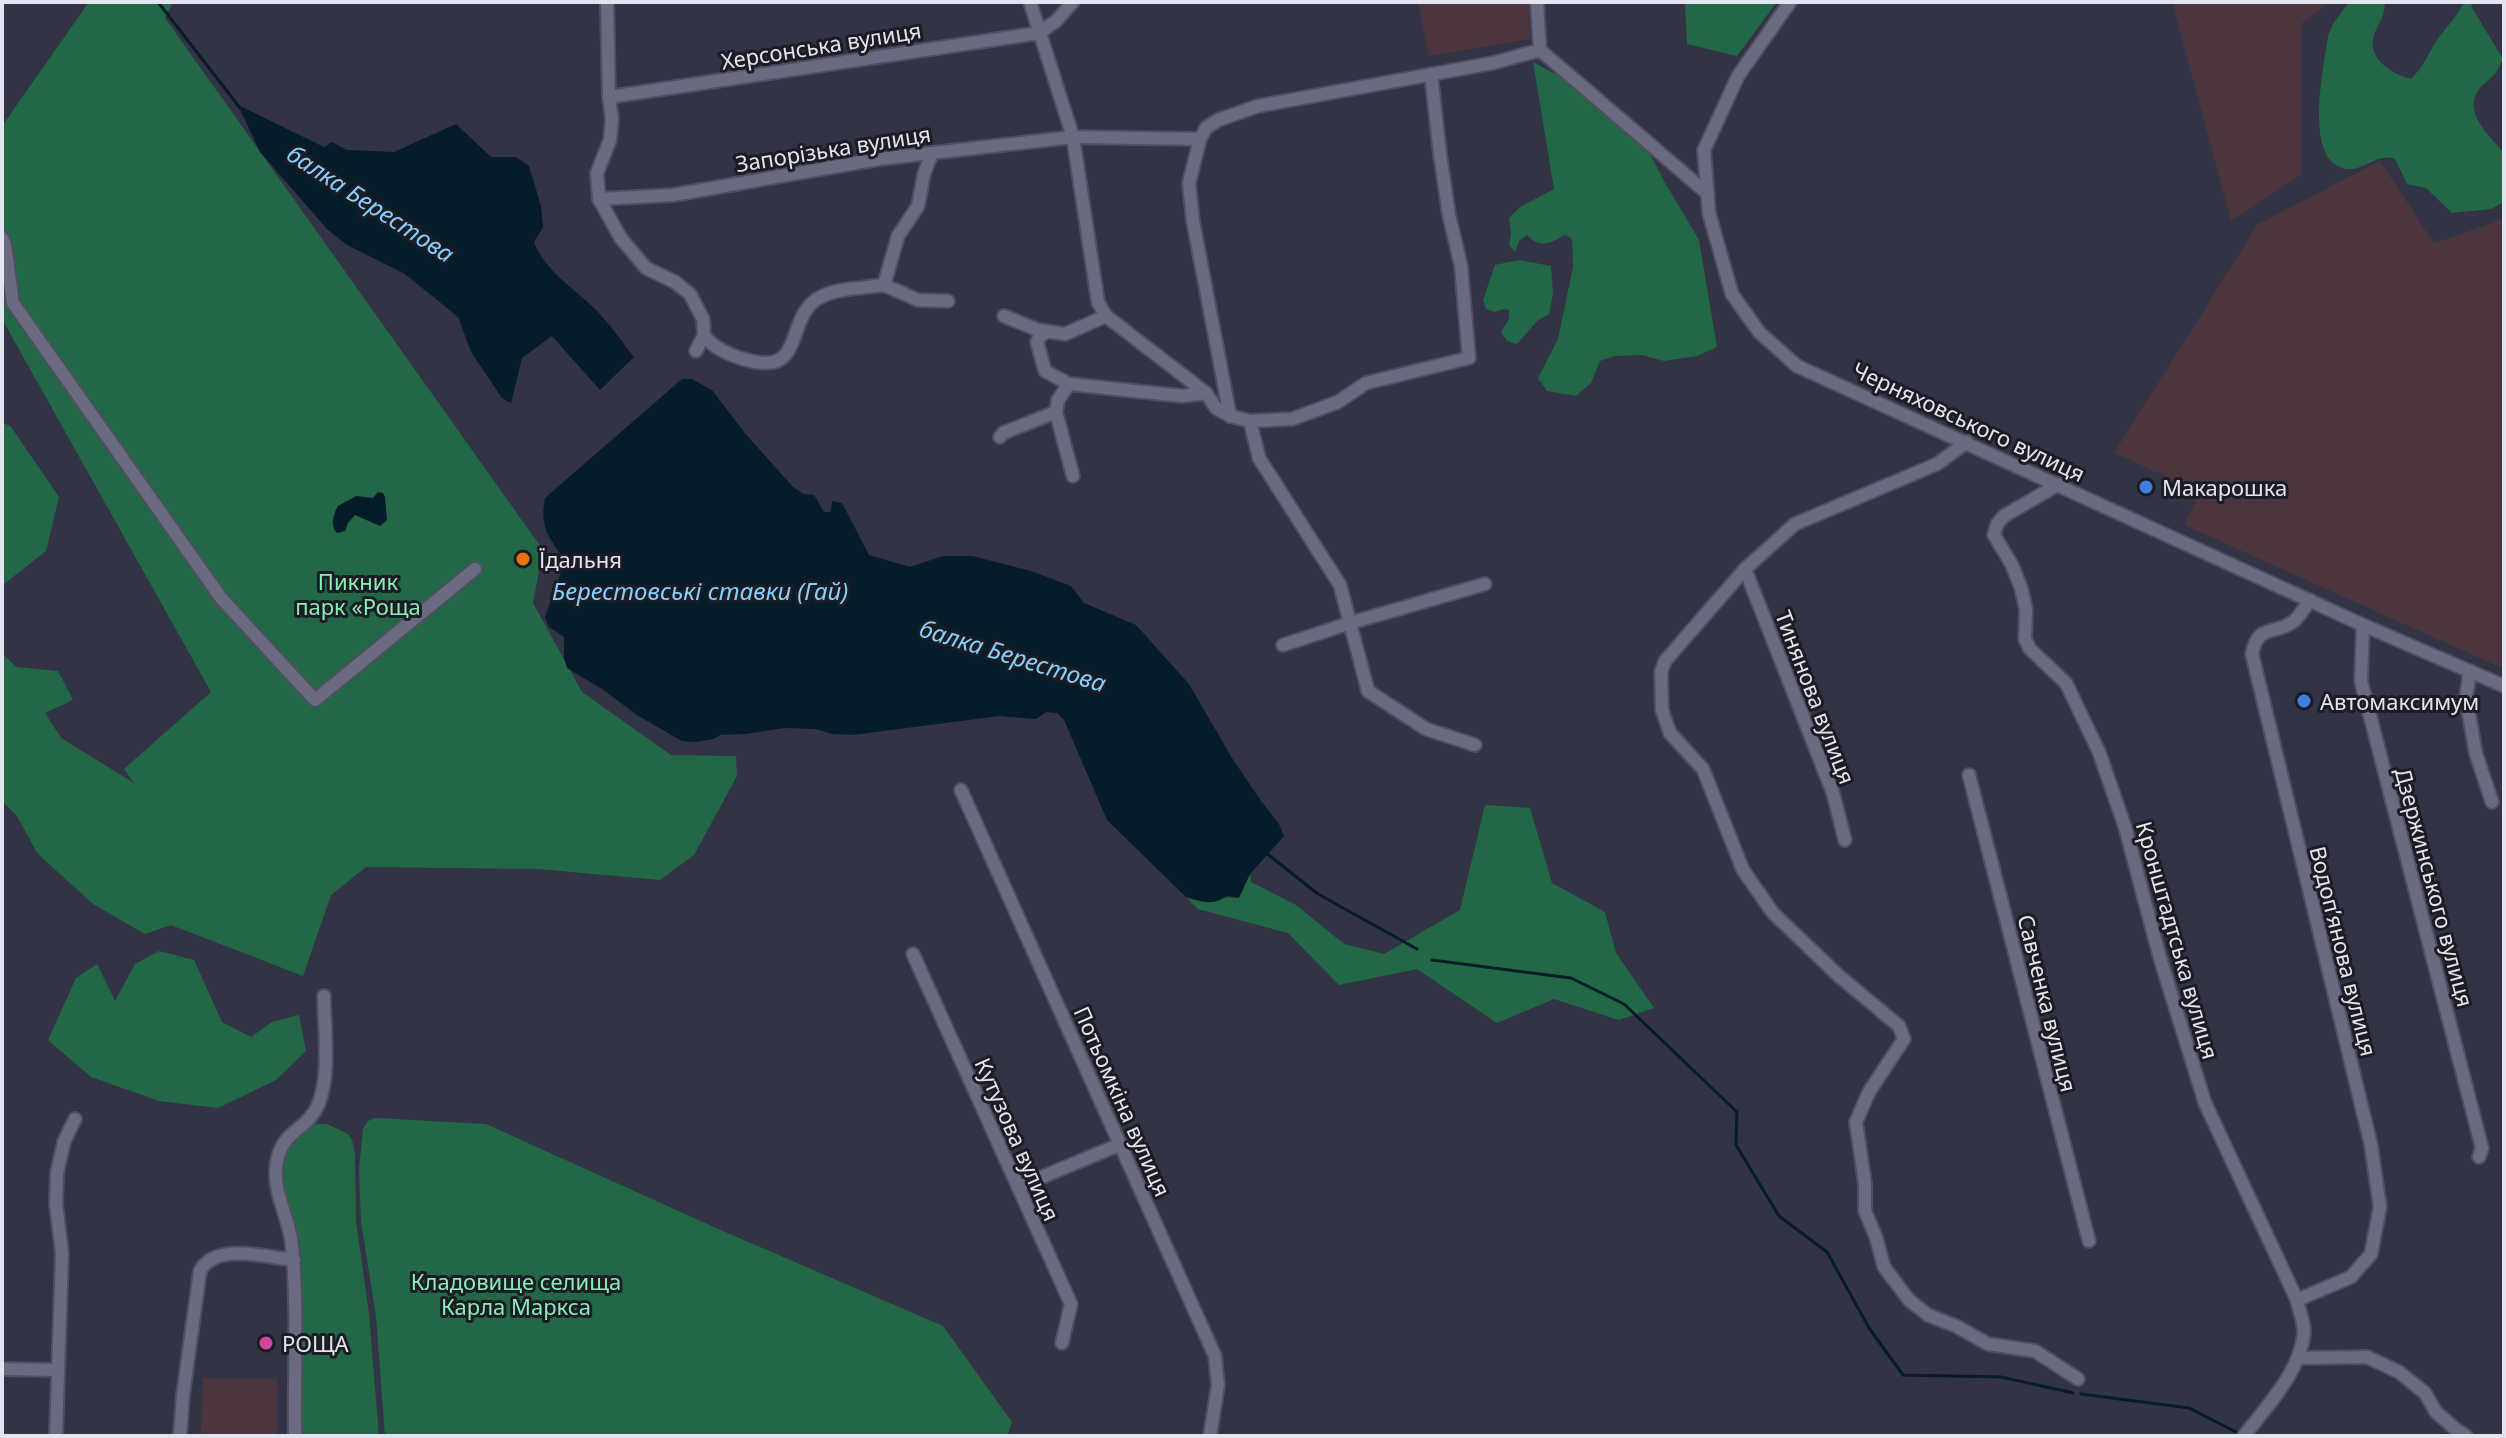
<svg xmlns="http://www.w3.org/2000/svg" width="2506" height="1438" font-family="'Noto Sans',sans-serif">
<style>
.industrial{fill:#4a363c}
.green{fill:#226846}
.water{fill:#061c28}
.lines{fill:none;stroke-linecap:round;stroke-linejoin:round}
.stream{stroke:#061c28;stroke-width:3}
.minor-casing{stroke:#4f4f5f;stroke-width:16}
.minor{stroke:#6a6a80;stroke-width:12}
.shop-dot{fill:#3f7fe0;stroke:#1c1c25;stroke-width:3}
.food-dot{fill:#e8710a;stroke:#1c1c25;stroke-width:3}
.hotel-dot{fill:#d1479c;stroke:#1c1c25;stroke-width:3}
.labels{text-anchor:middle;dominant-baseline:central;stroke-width:6;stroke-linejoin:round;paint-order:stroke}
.street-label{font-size:22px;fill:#e4e4f1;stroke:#1c1c25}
.poi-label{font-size:22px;fill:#e4e4f1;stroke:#1c1c25;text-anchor:start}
.park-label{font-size:22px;fill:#89edb7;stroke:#1c1c25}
.water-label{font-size:24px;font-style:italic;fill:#85d0fd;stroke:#1c1c25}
</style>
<rect width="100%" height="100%" fill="#333346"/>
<g class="industrial">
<polygon points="1418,2 1529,2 1530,39 1429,56"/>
<polygon points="2172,2 2331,2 2301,24 2301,175 2231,221"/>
<polygon points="2380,161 2434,243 2504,219 2504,669 2184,525 2200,492 2114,453 2258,224"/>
<polygon points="203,1378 277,1379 277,1436 201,1436"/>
</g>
<g class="green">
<polygon points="89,2 173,2 165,18 543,550 533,603 582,692 671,755 736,756 737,776 694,855 660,880 539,869 366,867 331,895 303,976 171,925 145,934 93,904 37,853 17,816 2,801 2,653 16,667 58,671 73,700 45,713 61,738 134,783 124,769 211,692 2,319 2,126"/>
<polygon points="1685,2 1777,2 1737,56 1687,44"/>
<path d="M2349,2h36c-1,19 -9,23 -12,37 -4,21 21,36 38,40 12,-11 17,-25 26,-39 9,-13 20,-23 27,-38h11l-4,4 32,53c-3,4 -4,9 -6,12 -5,8 -14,12 -19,19 -15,24 12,46 26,63v49l-13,7 -39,4 -26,-25 -19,-4 -12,-25c-18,-7 -30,12 -48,10 -45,-6 -23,-102 -19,-133l5,-12z"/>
<path d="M1533,62l65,35 45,43 21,41 35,59 18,107 -20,9 -33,5 -22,-6 -28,1 -14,5 -9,22 -15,13 -29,-5 -9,-13 20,-39 15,-72 -1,-28 -7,-4c-14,8 -26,14 -38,0l-8,6 -4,11 -6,-7 2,-11 -2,-16 11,-11 34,-18z"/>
<polygon points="1519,260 1551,266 1553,294 1549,314 1537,321 1517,344 1507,341 1501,332 1509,319 1509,310 1504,309 1495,312 1486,309 1483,300 1495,265"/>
<polygon points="2,422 11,427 59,497 46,551 4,584 2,584"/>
<path d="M1485,805l45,3 22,75 53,29 11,41 38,55 -35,12 -65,-21 -57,24 -80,-54 -78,16 -51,-52 -90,-24 -12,-12c23,8 31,-2 52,1l12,-24 1,8 45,23 48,39 40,10 76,-44z"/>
<polygon points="159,951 194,960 222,1022 251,1037 272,1022 299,1015 306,1051 276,1080 218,1108 159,1101 91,1077 48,1040 76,978 97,964 115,1001 135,964"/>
<polygon points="375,1118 486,1124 716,1228 943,1326 1012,1422 1007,1436 385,1436 376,1316 361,1222 359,1169 363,1129 368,1121"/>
<polygon points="318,1124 327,1124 348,1134 352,1140 355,1154 356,1221 369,1314 379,1436 300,1436 297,1242 284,1191 282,1174 288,1148 298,1132 307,1126"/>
</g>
<g class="water">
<path d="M238,105l86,42 8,-5 15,8 47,2 62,-28 35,33h25l13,9 12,40 2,21 -9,15c11,29 38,45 59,65 16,15 28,34 41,50l-34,33 -48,-54 -30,22 -11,45 -9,-5 -31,-46 -13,-35 -53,-43 -58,-29 -20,-16 -67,-77z"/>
<path d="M682,379h10l20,11 32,42 49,55 11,7 10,1 10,17h7l1,-11 10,2 27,52 41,12 33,-11h29l62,16 37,14 13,17 52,22 53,59 43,74 29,43 18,23 5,12 -34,38 -11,24 -12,-2c-14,10 -26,6 -41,1l-79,-77 -43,-100 -7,-7 -11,-1 -10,7 -37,-3 -146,19 -20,-1 -18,-5 -31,-1 -38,6 -25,1 -8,4 -17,3 -14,-1 -45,-26 -35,-26 -35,-21 -3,-10v-21l-15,-10 -4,-10 20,-55c-15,-26 -26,-32 -20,-64z"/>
<path d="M378,492l5,1 2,4 2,23 -7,6 -25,-11 -7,8 -3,8 -8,2c-7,-7 -4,-19 1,-27l18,-10 17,2z"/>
</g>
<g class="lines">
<g class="stream">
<polyline points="158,2 240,108"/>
<polyline points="1265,852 1318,894 1417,949"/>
<polyline points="1432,960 1571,978 1624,1004 1737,1112 1736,1145 1779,1216 1827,1252 1869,1328 1903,1375 2001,1377 2073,1393"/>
<polyline points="2081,1394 2189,1408 2240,1434"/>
</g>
<g class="minor-casing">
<g id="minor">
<polyline points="607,2 609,97 612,119 610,140 597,173 599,199 620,237 646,268 675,282 690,294 703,319 704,335 696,351"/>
<polyline points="1030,2 1073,137 1098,302 1106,316 1206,393 1216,408 1230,416 1250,421 1292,419 1338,402 1366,383 1469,358 1461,266 1449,215 1440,154 1431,74"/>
<polyline points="1537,2 1540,50 1708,194"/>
<polyline points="1790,2 1738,76 1704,150 1709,213 1732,294 1759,332 1797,366 2363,625 2504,686"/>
<polyline points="609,97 1039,33 1056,21 1073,2"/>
<polyline points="1200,139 1189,183 1193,221 1230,416"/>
<polyline points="932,153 924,174 918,206 898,236 884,285 918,300 948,301"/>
<polyline points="599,199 673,195 879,159 1073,137 1200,139 1206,128 1218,120 1258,106 1493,63 1540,50"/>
<polyline points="2,238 5,245 13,303 221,598 315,700 475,569"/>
<polyline points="1004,316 1038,330 1065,334 1106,316"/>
<polyline points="1046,332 1039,337 1037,342 1045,371 1069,384 1058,400 1056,412 1073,476"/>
<path d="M704,335c7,11 24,19 36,23 67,22 43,-35 77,-59 17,-11 47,-11 67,-14"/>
<polyline points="1069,384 1182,396 1206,393"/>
<polyline points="1250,421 1259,458 1340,585 1350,623 1485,584"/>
<polyline points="1000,437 1003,433 1056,412"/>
<polyline points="1967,442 1937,464 1795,524 1745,569 1665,661 1661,672 1662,710 1670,733 1703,769 1743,870 1773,913 1839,976 1899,1026 1904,1039 1869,1092 1856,1122 1865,1184 1865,1211 1876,1237 1884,1267 1909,1300 1928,1315 1956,1326 1988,1344 2035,1351 2078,1379"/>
<path d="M2059,484l-55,32 -7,8 -3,11 18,30 9,23 5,21 -1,30 5,10 36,34 33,69 26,75 35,131 45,145 92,197c2,10 7,22 7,32 -3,39 -37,74 -60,104"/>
<polyline points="1745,569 1833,793 1845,840"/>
<polyline points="2363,625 2361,681 2482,1148 2479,1157"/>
<polyline points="1283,645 1350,623 1368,691 1426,729 1475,745"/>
<polyline points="2470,671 2466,698 2476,754 2492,802"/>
<polyline points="1969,775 2089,1241"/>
<polyline points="961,790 1215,1356 1218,1385 1210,1436"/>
<polyline points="913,954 1071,1304 1062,1343"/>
<polyline points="1018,1187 1121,1144"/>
<path d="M2297,1300l54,-23 20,-23 9,-47 -9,-62 -119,-491c6,-32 24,-18 42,-33 6,-5 11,-14 16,-21"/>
<polyline points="2299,1358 2367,1357 2399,1372 2425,1393 2436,1412 2454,1428 2466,1436"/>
<polyline points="2,1369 57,1370"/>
<polyline points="56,1436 62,1253 56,1204 57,1173 64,1142 75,1119"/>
<path d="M180,1436l3,-41 17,-124c15,-29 66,-14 94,-11"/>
<path d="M295,1436c-1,-63 3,-127 -3,-190 -2,-26 -18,-51 -16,-77 3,-40 30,-36 42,-64 13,-30 6,-77 6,-109"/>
</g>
</g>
<use href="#minor" class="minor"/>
</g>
<g class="shop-dot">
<circle cx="2146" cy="487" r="8"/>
<circle cx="2304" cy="701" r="8"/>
</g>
<circle class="food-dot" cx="523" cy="559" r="8"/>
<circle class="hotel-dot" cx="266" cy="1343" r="8"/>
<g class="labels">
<g class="street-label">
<text transform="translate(821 45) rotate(-9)">Херсонська вулиця</text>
<text transform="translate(833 148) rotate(-9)">Запорізька вулиця</text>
<text transform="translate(1969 421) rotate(25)">Черняховського вулиця</text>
<text transform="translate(1816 697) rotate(69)">Тинянова вулиця</text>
<text transform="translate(2435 887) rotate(75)">Дзержинського вулиця</text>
<text transform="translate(2178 940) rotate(74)">Кронштадтська вулиця</text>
<text transform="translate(2344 951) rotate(76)">Водоп’янова вулиця</text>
<text transform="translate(2048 1003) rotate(76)">Савченка вулиця</text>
<text transform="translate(1123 1101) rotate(66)">Потьомкіна вулиця</text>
<text transform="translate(1018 1139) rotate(66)">Кутузова вулиця</text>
</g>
<g class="poi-label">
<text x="2162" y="487">Макарошка</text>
<text x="539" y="559">Їдальня</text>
<text x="2320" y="701">Автомаксимум</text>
<text x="282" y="1343">РОЩА</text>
</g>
<g class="park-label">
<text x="358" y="581">Пикник<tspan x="358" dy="25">парк «Роща</tspan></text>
<text x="516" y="1281">Кладовище селища<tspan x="516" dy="25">Карла Маркса</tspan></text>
</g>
<g class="water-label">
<text transform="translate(371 203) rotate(33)">балка Берестова</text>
<text x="700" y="590">Берестовські ставки (Гай)</text>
<text transform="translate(1013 655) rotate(17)">балка Берестова</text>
</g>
</g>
<rect width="2506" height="1438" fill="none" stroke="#e4e4f1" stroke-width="8"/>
</svg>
